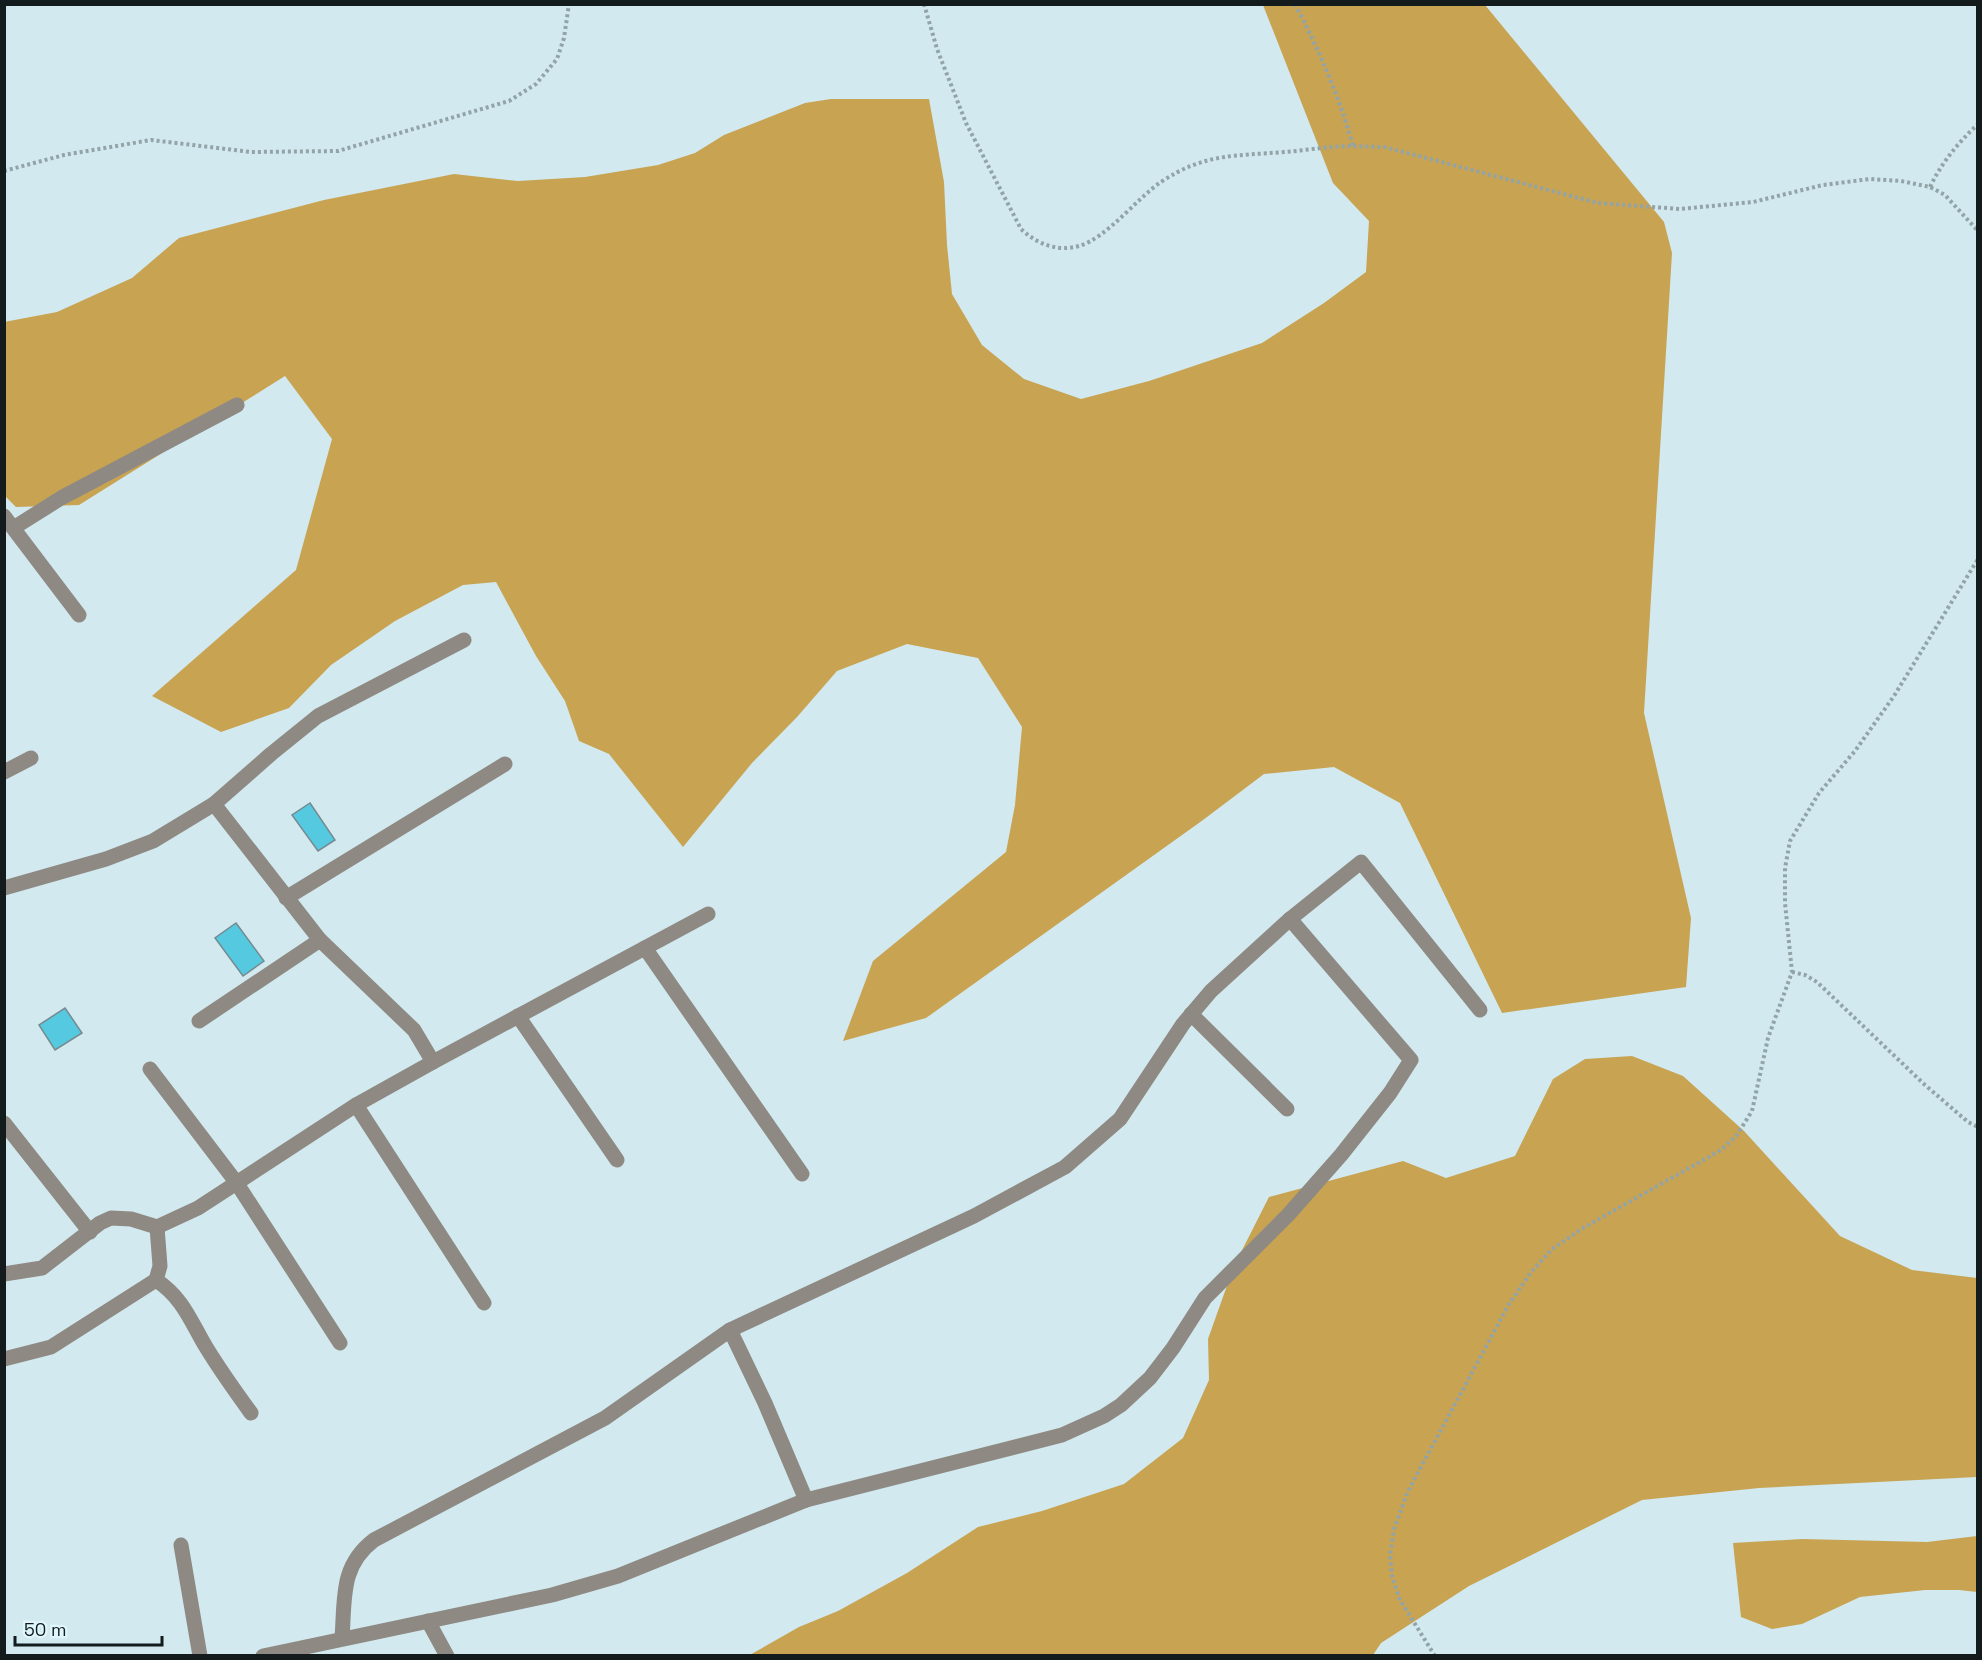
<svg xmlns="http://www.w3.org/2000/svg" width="1982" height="1660" font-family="'Space Grotesk',sans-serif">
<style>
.forest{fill:#c8a352}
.building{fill:#54c9e0;stroke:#768b90;stroke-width:1.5}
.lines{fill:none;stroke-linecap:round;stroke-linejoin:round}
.path{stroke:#92a4a8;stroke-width:4;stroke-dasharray:3 3;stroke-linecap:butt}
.minor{stroke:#8e8a83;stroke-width:15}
</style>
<rect width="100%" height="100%" fill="#d2e9ef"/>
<g class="forest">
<polygon points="1263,5 1485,5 1664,222 1672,253 1644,713 1691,918 1686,987 1502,1013 1400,803 1334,767 1264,774 1203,820 926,1018 843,1041 873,961 1006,852 1015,805 1022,727 978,658 907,644 837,671 797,717 752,763 683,847 609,754 579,741 565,701 536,656 496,582 463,585 395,621 331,665 289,708 221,732 152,696 296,570 332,439 285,376 79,505 16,507 5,496 4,322 57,312 132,278 179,238 324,200 454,174 518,181 585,177 658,165 695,153 724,135 805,103 831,99 929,99 944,182 947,245 952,294 982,345 1024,379 1081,399 1149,381 1262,343 1324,303 1366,272 1369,221 1333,183"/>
<polygon points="1632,1056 1683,1076 1744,1131 1840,1236 1912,1270 1977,1278 1977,1477 1759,1488 1642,1500 1469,1586 1381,1643 1373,1655 748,1656 799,1627 838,1611 907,1573 978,1527 1042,1511 1124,1484 1183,1438 1209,1380 1208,1339 1234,1266 1269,1197 1403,1161 1446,1178 1515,1156 1553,1079 1585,1059"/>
<polygon points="1977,1536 1977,1592 1959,1590 1925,1590 1860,1597 1802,1624 1772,1629 1741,1617 1733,1543 1802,1539 1927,1542"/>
</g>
<g class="building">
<polygon points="310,803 335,840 318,851 292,815"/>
<polygon points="236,923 264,961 243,976 215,938"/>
<polygon points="65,1008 82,1033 55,1050 39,1025"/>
</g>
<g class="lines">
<g class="path">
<path d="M924,4l13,45 29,74 55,106c16,15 36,23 58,17 28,-8 58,-48 82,-64 43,-29 75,-26 123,-30 16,-1 33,-4 49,-5 17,-2 34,0 51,0l214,56 82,6 73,-7 70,-17 47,-6 31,2 29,6 15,8 33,36"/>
<path d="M1295,4c24,46 44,92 58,142"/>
<polyline points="4,171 64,155 151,140 251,152 338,151 509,101 536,84 557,59 564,38 569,4"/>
<path d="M1930,187c12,-25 28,-44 48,-63"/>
<polyline points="1792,972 1805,975 1817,982 1925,1085 1968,1122 1978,1127"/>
<polyline points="1435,1656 1400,1600 1392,1576 1390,1555 1394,1529 1408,1491 1509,1304 1532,1271 1552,1249 1583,1228 1721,1150 1737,1135 1752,1111 1768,1038 1792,972 1785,903 1785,868 1790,841 1819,793 1855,751 1894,696 1978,559"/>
</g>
<g class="minor">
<polyline points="4,516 79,615"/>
<polyline points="15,527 61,498 237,405"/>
<polyline points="4,772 31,758"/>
<polyline points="214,804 320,940 414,1030 433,1062"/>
<polyline points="4,888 106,859 153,841 214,804 271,754 318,716 464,640"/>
<polyline points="286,898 505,764"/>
<polyline points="645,948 802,1174"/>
<polyline points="1191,1014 1287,1109"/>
<polyline points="518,1016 617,1160"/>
<polyline points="199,1021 320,940"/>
<polyline points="150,1069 236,1182 340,1343"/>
<polyline points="356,1105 484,1303"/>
<polyline points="4,1123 90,1232"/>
<polyline points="4,1274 42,1268 100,1223 111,1218 131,1219 157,1227 198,1208 356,1105 433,1062 708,914"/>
<path d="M156,1280c27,18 34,40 50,67 14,23 29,44 45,66"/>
<polyline points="730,1330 765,1403 806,1500"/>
<polyline points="4,1359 51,1347 156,1280 160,1266 157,1227"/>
<polyline points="181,1545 200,1656"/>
<polyline points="428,1621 447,1656"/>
<path d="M342,1638c3,-40 -2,-72 32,-98l231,-122 125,-88 244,-114 91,-49 55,-48 63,-95 28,-33 79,-72 71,-57 119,148"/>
<polyline points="263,1656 552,1595 618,1576 806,1500 1062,1435 1104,1416 1121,1405 1150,1378 1173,1348 1205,1298 1288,1215 1341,1155 1390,1093 1411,1060 1290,919"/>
</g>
</g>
<rect width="1982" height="1660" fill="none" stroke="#131b1d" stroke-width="12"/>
<path d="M15 1636v9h147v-9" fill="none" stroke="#131b1d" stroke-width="3"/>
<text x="24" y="1636" font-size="18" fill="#131b1d" stroke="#dff7fc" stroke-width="4.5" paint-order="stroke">50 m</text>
</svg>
